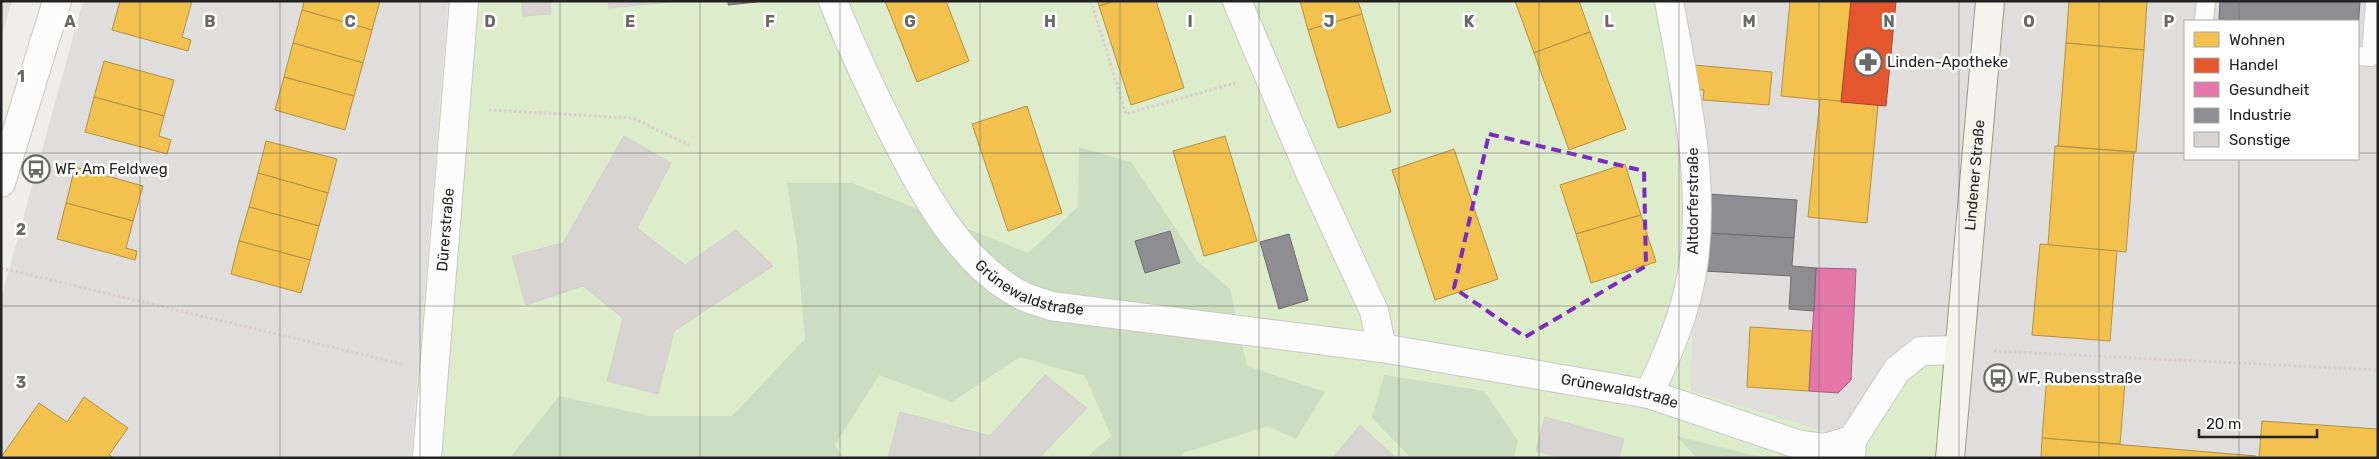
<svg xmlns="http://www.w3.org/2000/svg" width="2379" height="459" font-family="Rubik,sans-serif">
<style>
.residential{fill:#dfdedc;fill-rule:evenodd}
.grass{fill:#ddeccb}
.forest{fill:#cbdec1}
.homes{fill:#f2c14e;stroke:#b49141}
.shops{fill:#e4572e;stroke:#aa472a}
.health{fill:#e377a8;stroke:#a95e80}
.industry{fill:#8d8d92;stroke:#6d6d70}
.building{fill:#d7d4d2;stroke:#d3d0cc}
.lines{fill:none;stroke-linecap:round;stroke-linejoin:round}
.service-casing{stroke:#c9c8c7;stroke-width:20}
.minor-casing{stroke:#c9c8c7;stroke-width:30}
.tertiary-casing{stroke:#c9c8c7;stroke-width:30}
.secondary-casing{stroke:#999a82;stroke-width:30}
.path{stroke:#dccecd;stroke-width:3;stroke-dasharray:2.5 2.5;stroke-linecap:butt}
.service{stroke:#fdfcfc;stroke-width:18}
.minor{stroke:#fdfcfc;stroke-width:28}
.tertiary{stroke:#fdfcfc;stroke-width:28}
.secondary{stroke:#f4f4ed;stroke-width:28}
.marked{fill:none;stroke:#7b2cbf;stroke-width:4;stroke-dasharray:10 6;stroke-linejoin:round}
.grid{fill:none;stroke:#6a6968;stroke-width:1;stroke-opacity:0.55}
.labels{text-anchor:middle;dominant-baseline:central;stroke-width:5;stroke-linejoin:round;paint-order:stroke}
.poi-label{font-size:15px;fill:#222;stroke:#fff;text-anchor:start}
.street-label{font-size:15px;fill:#222;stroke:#fff}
.grid-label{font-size:16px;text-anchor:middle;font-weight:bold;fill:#6a6968;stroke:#fff;stroke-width:5;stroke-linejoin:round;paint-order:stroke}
</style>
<rect width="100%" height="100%" fill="#f0eeeb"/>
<g class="residential">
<polygon points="1,1 12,1 1,38"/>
<polygon points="83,1 448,1 411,458 1,458 1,299"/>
<path d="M1658,1h720v457h-429l-97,-18 -161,-49 1,-118zM2185,21h173v138h-173z"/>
</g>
<polygon class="grass" points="448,1 1658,1 1692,273 1691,391 1852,440 1897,370 1958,350 1949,458 411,458"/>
<g class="forest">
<polygon points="1079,147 1131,162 1198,262 1230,289 1247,366 1325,392 1296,439 1268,426 1183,453 1182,458 1086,458 1111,436 1085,376 1020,357 952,402 879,375 835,445 843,458 510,458 559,396 649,416 732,416 805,339 797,247 787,183 852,183 1028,253 1078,207"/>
<polygon points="1384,375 1484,391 1518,441 1514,458 1411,458 1372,418"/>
<polygon points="1676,436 1764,458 1697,458"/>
</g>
<g class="homes">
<polygon points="120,1 192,1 182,37 191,40 188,51 112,30"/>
<polygon points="304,1 380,1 372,30 302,10"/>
<polygon points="885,1 946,1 969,61 917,82"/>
<polygon points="1098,1 1115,1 1099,6"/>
<polygon points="1115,1 1156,1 1184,88 1131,105 1099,6"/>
<polygon points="1300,1 1358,1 1362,14 1308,30"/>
<polygon points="1515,1 1579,1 1590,32 1534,53"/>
<polygon points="1790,1 1851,1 1841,102 1781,96"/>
<polygon points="2069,1 2147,1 2144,50 2066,43"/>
<polygon points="302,10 372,30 363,63 293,43"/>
<polygon points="1362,14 1391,112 1338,128 1308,30"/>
<polygon points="1590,32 1626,129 1569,150 1534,53"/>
<polygon points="293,43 363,63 354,96 284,77"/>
<polygon points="2066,43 2144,50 2136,152 2058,146"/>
<polygon points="104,61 174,80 164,116 94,97"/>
<polygon points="1694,65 1772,72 1769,105 1703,100 1704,90 1692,89"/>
<polygon points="284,77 354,96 345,130 275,110"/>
<polygon points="94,97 164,116 159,136 171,140 167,154 85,132"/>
<polygon points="1820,99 1878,105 1867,223 1808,217"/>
<polygon points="1027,106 1062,213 1008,231 972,124"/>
<polygon points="1225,136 1257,241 1204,256 1173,151"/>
<polygon points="266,141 337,159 328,193 258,173"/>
<polygon points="2055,146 2134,152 2126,252 2048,245"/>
<polygon points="1454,149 1498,279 1435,300 1392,170"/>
<polygon points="1625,164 1641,215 1576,234 1560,185"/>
<polygon points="75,167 143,186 133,221 66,203"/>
<polygon points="258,173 328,193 319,226 249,207"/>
<polygon points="66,203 133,221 126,248 137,251 135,260 57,239"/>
<polygon points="249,207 319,226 310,260 239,241"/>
<polygon points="1641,215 1656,262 1591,283 1576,234"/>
<polygon points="239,241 310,260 301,293 231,274"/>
<polygon points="2040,244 2117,251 2110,341 2032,335"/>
<polygon points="1750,327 1812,331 1809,391 1747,387"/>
<polygon points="2047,375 2125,382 2120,444 2042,438"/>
<polygon points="84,397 128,428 109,455 114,458 4,458 2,456 39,403 67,422"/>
<polygon points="2262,421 2378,429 2378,458 2259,458"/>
<polygon points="2042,438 2256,456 2256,458 2041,458"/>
</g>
<polygon class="shops" points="1851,1 1896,1 1886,106 1841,102"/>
<polygon class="health" points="1816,268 1856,269 1851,380 1838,393 1809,391"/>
<g class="industry">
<polygon points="728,1 757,1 757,2 728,5"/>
<polygon points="2220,1 2360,1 2358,30 2358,21 2250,21 2219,19"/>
<polygon points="1708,194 1797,200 1794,238 1706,233"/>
<polygon points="1170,231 1180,263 1145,273 1135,241"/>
<polygon points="1706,233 1794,238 1792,266 1816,268 1814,311 1789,309 1791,276 1704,271"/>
<polygon points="1289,234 1308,300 1279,309 1260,242"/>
</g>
<g class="building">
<polygon points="522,1 550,1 551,14 523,16"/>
<polygon points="608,1 669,1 669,2 609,8"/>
<polygon points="624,136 671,163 637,228 685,265 736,230 773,266 674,331 658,394 607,381 623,318 583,286 526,305 512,256 563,243"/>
<polygon points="1045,375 1087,408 1039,458 888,458 900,412 990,436"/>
<polygon points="1545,417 1624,439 1619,458 1562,458 1536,451"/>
<polygon points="1360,425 1396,458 1333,458"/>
</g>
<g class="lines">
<g class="service-casing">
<g id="service">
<polyline points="2204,21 2206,1"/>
<polyline points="2358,56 2371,57 2375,1"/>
</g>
</g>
<g class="minor-casing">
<g id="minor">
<path id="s1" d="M833,1c16,41 34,79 53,118 31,62 69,140 133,175 9,6 22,8 32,12l331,42 267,46 148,50 28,4 27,-8"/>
<polyline points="1237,1 1310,173 1374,311 1382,348"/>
<path d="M1649,394c18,-38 36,-79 43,-121 15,-90 -7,-184 -23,-272"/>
<polyline points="1851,457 1852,440 1897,370 1921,351 1958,350"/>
<path id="s2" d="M427,458l37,-457"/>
</g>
</g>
<g class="tertiary-casing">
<polyline id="tertiary" points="1,183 57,1"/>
</g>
<g class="secondary-casing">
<g id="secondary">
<path id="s3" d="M1950,458l40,-457"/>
</g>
</g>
<g class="path">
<polyline points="1091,1 1126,114 1235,83"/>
<polyline points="489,110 633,118 689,145"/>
<polyline points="1,268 402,364"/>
<polyline points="1994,351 2378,370"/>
</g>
<use href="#service" class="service"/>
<use href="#minor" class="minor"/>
<use href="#tertiary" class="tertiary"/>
<use href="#secondary" class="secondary"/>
</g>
<path class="marked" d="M1489,134l155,37 2,95 -121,71 -71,-49z"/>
<path class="grid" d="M140,1v457M280,1v457M420,1v457M560,1v457M700,1v457M840,1v457M980,1v457M1120,1v457M1259,1v457M1399,1v457M1539,1v457M1679,1v457M1819,1v457M1959,1v457M2099,1v457M2239,1v20M1,153h2184M2358,153h20M2239,159v299M1,306h2377"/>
<defs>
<g id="pharmacy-ring" transform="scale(1.4375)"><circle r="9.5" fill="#fff" stroke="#6a6968" stroke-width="1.5"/><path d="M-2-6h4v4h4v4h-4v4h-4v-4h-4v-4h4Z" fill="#6a6968"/></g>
<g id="bus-ring" transform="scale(1.4375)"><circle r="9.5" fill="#fff" stroke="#6a6968" stroke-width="1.5"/><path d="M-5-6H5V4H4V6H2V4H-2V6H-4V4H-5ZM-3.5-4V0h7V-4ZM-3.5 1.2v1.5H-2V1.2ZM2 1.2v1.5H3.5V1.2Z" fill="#6a6968"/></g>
</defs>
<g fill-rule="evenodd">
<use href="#pharmacy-ring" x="1868" y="62"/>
<use href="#bus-ring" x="36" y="169"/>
<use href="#bus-ring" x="1998" y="378"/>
</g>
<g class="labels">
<g class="poi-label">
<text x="1887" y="62">Linden-Apotheke</text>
<text x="55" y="169">WF, Am Feldweg</text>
<text x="2017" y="378">WF, Rubensstraße</text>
</g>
<g class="street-label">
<text stroke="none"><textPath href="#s3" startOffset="284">Lindener Straße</textPath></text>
<text transform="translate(1693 201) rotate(-90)">Altdorferstraße</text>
<text stroke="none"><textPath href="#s2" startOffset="229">Dürerstraße</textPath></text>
<text stroke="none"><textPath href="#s1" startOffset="360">Grünewaldstraße</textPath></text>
<text stroke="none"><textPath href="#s1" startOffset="962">Grünewaldstraße</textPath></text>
</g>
</g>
<g class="grid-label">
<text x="70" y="27">A</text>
<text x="210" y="27">B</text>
<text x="350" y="27">C</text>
<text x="490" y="27">D</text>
<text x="630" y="27">E</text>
<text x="770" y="27">F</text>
<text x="910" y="27">G</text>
<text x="1050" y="27">H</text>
<text x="1190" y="27">I</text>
<text x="1329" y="27">J</text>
<text x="1469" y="27">K</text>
<text x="1609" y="27">L</text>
<text x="1749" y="27">M</text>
<text x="1889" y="27">N</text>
<text x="2029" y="27">O</text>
<text x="2169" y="27">P</text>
<text x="21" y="82">1</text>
<text x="21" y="235">2</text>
<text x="21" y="388">3</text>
</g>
<rect width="2379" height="459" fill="none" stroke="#222222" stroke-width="5"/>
<rect x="2184" y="20" width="175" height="140" fill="#ffffff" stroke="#a7a7a7"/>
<rect x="2194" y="32" width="25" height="15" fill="#f2c14e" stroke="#a7a7a7"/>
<text x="2229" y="45" font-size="15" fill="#222222">Wohnen</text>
<rect x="2194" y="58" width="25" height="15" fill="#e4572e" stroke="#a7a7a7"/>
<text x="2229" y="70" font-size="15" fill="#222222">Handel</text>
<rect x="2194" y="82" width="25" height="15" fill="#e377a8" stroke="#a7a7a7"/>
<text x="2229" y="95" font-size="15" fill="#222222">Gesundheit</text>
<rect x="2194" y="108" width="25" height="15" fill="#8d8d92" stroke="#a7a7a7"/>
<text x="2229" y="120" font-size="15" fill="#222222">Industrie</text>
<rect x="2194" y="132" width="25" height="15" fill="#d7d4d2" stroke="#a7a7a7"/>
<text x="2229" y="145" font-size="15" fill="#222222">Sonstige</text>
<path d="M2199 429v8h118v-8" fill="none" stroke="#222222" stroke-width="2.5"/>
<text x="2206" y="429" font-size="15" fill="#222222" stroke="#ffffff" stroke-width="4" paint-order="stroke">20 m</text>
</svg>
